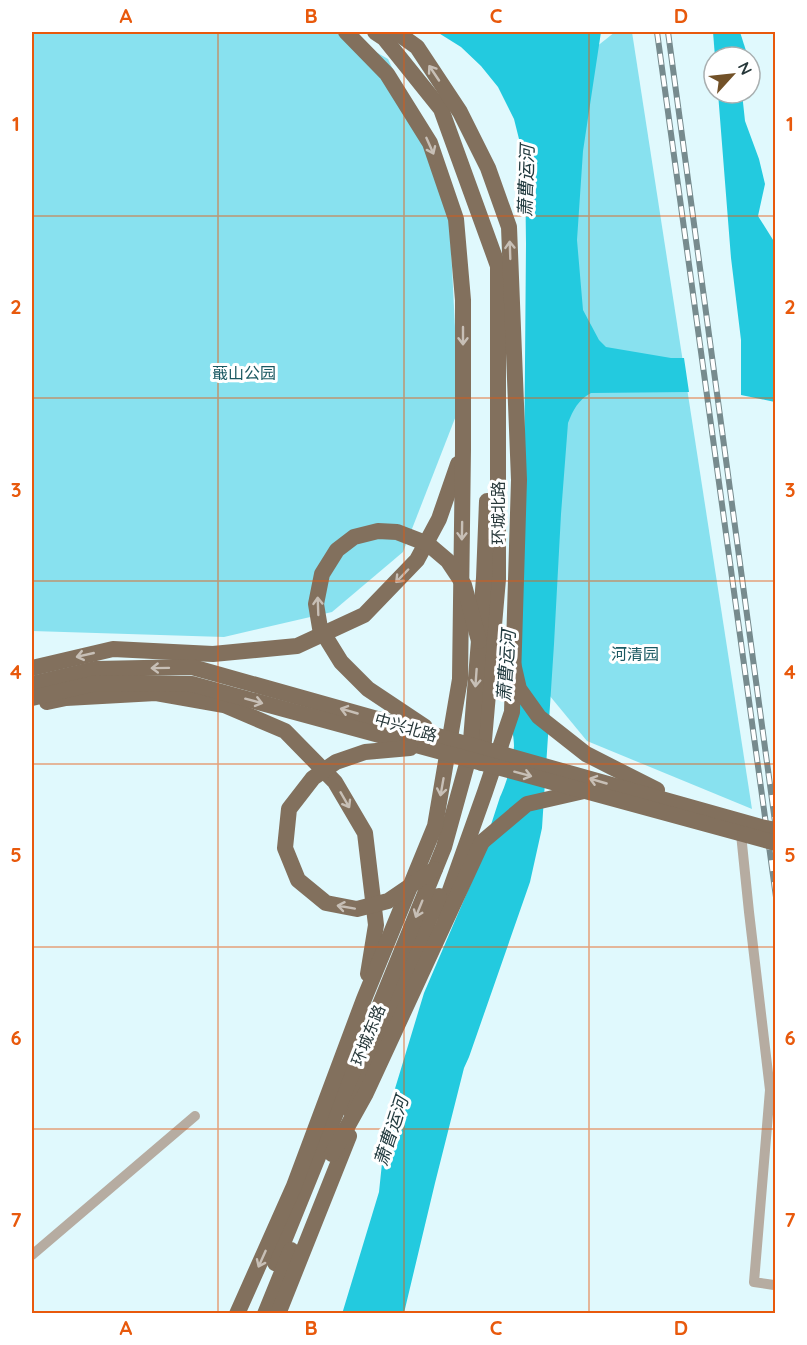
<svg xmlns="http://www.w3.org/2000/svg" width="807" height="1345" font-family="Quicksand,'Noto Sans SC',sans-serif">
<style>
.green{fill:#88e1ef}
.water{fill:#23cadf}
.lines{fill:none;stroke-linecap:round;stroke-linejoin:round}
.minor{stroke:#b6aca1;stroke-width:10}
.primary{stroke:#82705d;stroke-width:16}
.rail-casing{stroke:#778b8e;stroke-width:6}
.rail{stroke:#fff;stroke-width:4;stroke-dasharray:11;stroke-linecap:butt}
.primary-bridge{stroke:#82705d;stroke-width:16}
.oneway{stroke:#c7bfb6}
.grid{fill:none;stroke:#e8590c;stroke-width:1.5;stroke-opacity:0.55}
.labels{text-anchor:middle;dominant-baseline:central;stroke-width:6;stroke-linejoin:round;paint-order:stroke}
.park-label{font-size:16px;fill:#1a5861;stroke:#fff}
.street-label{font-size:16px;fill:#27383a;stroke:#fff}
.water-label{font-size:18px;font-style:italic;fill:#233c40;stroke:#fff}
.neatline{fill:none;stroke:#e8590c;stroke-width:2}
.grid-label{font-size:20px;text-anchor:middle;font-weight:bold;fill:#e8590c}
</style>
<rect width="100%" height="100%" fill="#e0f9fd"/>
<g class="green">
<polygon points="32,32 341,32 388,59 448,187 459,408 403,552 332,612 224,637 32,631"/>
<polygon points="615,32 632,32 752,809 587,741 540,684 567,70"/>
</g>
<g class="water">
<path d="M437,32h164l-18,119 -6,89 6,70 16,30 7,7 65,11h13l5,34 -98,1c-13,7 -18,17 -23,30l-7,91 -7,130 -12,184 -12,54 -61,175 -5,11 -29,115 -31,130 -62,1 37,-122 8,-77 37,-122 51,-119 25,-77c6,-12 13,-37 14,-51 0,-12 -4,-26 -7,-38l17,-226 2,-238 -1,-81 -11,-44 -16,-32 -17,-21 -20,-19z"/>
<polygon points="713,32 740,32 748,57 715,57"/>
<polygon points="718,93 742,93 745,121 759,159 765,184 758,216 775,243 775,402 741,395 741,340 731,258"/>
</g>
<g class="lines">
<g class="minor">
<polyline points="741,834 749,912 770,1090 754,1282 774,1285"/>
<polyline points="32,1255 195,1116"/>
</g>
<g class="primary">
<polyline points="375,32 384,38 441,109 498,266 498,579 482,763"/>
<polyline points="396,32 417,47 460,112 488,168 509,227 519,480 512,712 485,792 442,913"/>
<polyline points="32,668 113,649 213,654 297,646 364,615 417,560 439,519 458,464"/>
<polyline points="47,702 66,698 156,693 224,705 285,731 335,782 365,833 376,925 368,974"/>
<polyline points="482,842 527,804 584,791"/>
<polyline points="350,1110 439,896"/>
<polyline points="275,1263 444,847 470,753 484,578 487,501"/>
<polyline points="237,1314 294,1186 364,999 435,826 460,679 463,449 463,300 456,219 430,143 387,74 346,32"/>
<polyline points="265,1314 291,1250"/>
<polyline points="278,1314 349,1136"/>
</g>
<g class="rail-casing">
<g id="rail">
<polyline points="657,32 776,897"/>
<polyline points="668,32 776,829"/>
</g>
</g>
<use href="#rail" class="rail"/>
<g class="primary-bridge">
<polyline points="507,637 519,689 539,717 586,754 657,790"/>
<polyline points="32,684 95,669 192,667 761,827 776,830"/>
<polyline points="32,698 96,683 192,684 776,843"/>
<polyline points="425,727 368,689 341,662 320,628 316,604 322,574 337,550 354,537 378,531 397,532 428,544 448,561 464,585 479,641"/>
<polyline points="410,748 365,752 336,762 313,778 289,809 285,848 298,880 326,903 357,909 388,901 435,869"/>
<polyline points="332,1154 366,1093 482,842"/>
</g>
</g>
<defs><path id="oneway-shaft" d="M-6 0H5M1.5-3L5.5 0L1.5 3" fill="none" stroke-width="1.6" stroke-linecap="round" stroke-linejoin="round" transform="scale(1.5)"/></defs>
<g class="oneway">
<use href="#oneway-shaft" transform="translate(434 73) rotate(-124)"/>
<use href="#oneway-shaft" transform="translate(430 146) rotate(66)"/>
<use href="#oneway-shaft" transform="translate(510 250) rotate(-92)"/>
<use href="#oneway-shaft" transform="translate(463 336) rotate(90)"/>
<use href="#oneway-shaft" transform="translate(462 531) rotate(91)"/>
<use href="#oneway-shaft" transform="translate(402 576) rotate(134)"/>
<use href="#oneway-shaft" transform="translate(318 606) rotate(-92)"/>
<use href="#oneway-shaft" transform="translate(85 655) rotate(167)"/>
<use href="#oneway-shaft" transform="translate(160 668) rotate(179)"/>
<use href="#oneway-shaft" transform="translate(476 678) rotate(94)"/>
<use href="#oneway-shaft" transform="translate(254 701) rotate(15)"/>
<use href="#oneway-shaft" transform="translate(349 711) rotate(-164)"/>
<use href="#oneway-shaft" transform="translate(523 774) rotate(15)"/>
<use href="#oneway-shaft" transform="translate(598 781) rotate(-164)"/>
<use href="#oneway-shaft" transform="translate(442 787) rotate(100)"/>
<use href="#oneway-shaft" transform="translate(345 800) rotate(60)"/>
<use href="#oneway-shaft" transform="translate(346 907) rotate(-170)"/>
<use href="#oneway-shaft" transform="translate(419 909) rotate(112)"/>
<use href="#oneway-shaft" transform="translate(262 1259) rotate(114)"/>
</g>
<path class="grid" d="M218,32v1282M404,32v1282M589,32v1282M32,216h744M32,398h744M32,581h744M32,764h744M32,947h744M32,1129h744"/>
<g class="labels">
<g class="park-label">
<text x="244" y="373">蕺山公园</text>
<text x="635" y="654">河清园</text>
</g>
<g class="street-label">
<text transform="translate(498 513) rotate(-90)">环城北路</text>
<text transform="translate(406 727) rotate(16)">中兴北路</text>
<text transform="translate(368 1035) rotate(-68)">环城东路</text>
</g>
<g class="water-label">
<text transform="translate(526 181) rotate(-88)">萧曹运河</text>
<text transform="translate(506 666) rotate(-86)">萧曹运河</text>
<text transform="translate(391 1131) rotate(-72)">萧曹运河</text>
</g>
</g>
<rect width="807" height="1345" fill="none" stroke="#ffffff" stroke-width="66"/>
<g transform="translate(732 75) rotate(63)"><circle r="28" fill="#ffffff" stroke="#a9afb0" stroke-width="1.5"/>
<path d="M0-4.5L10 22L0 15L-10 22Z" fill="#725128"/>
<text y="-9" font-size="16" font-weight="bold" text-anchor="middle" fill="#27383a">N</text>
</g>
<rect x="33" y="33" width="741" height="1279" class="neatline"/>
<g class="grid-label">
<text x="126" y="23">A</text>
<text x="311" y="23">B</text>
<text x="496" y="23">C</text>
<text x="681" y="23">D</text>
<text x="16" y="131">1</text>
<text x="790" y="131">1</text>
<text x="16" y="314">2</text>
<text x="790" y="314">2</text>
<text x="16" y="497">3</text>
<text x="790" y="497">3</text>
<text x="16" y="679">4</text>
<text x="790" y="679">4</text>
<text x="16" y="862">5</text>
<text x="790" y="862">5</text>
<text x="16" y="1045">6</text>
<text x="790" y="1045">6</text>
<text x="16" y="1227">7</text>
<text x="790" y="1227">7</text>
<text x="126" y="1335">A</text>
<text x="311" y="1335">B</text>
<text x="496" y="1335">C</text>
<text x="681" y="1335">D</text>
</g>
</svg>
